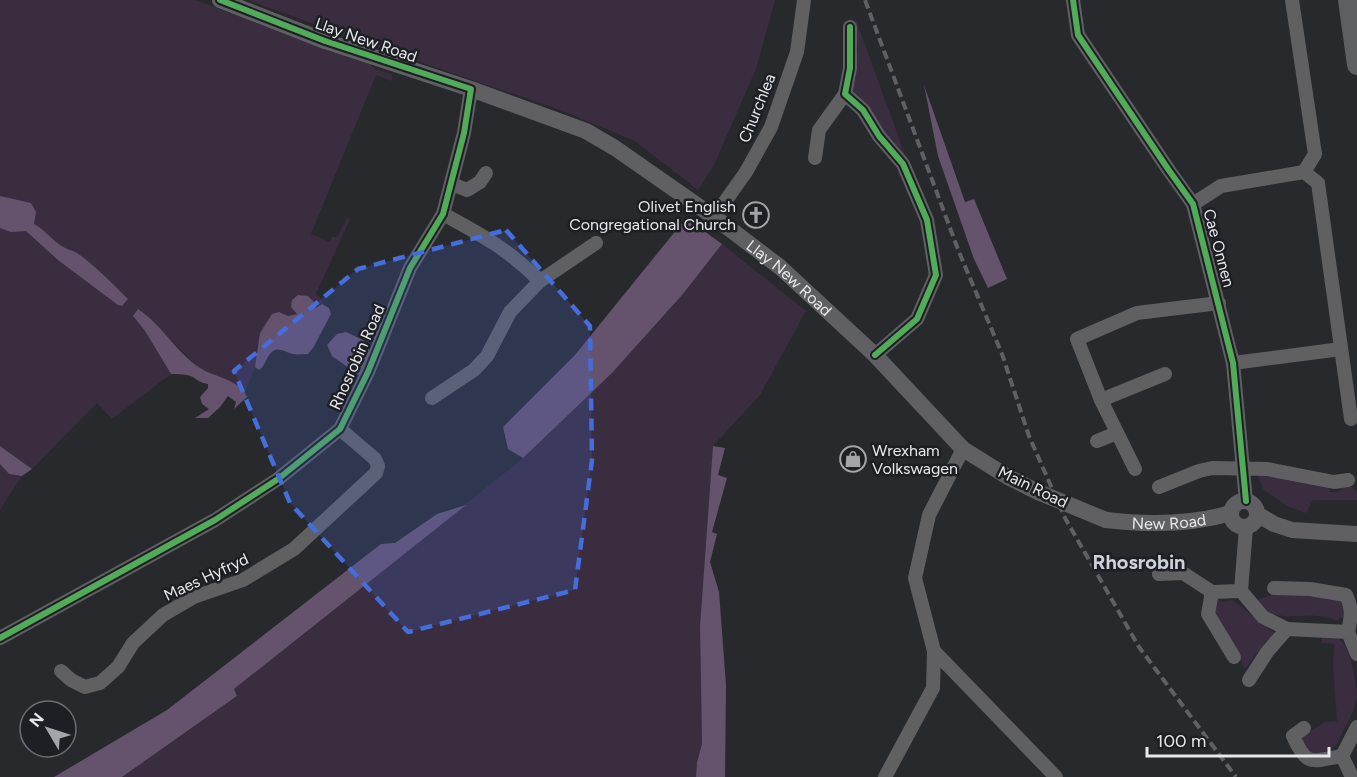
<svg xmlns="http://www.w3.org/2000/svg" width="1357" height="777" font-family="Figtree,sans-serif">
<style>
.green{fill:#392d3f}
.forest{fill:#65526d}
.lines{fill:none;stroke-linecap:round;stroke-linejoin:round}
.minor{stroke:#606062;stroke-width:14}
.major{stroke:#606064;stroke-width:16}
.highway{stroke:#5e5f60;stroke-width:20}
.rail{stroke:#5f6063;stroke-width:4;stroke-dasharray:9 4.5;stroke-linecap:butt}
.major-bridge{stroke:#606064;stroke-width:16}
.cycleway-casing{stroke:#1d1f24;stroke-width:10}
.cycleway{stroke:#51ab58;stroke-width:6}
.marked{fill:#456ddc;fill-opacity:0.2;stroke:#456ddc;stroke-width:4.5;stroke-dasharray:12 8;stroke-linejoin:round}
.labels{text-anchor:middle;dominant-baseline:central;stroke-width:5;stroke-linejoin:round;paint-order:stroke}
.street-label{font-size:16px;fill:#e7e8ec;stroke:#1d1f24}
.poi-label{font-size:16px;fill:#e7e8ec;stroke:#1d1f24;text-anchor:end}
.quarter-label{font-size:20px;font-weight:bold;fill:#cfd1d9;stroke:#1d1f24}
</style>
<rect width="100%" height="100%" fill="#28292d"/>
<g class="green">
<polygon points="0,0 195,0 370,64 375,69 392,74 392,81 376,75 311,234 330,242 332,237 337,237 347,218 350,219 316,294 321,298 324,306 321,304 316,308 288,316 279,312 245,392 239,386 199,368 177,346 133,316 145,331 171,374 112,419 97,403 32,469 0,446"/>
<polygon points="248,0 775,0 756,69 714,165 698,190 635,141 558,109 402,56"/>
<polygon points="855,17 913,177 851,91 858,50 854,30 856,24"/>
<polygon points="722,244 806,311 760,395 713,446 700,626 702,744 697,761 696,777 122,777 236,697 234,689 523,458 612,373 683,294"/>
<polygon points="0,464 9,474 22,476 0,510"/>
<polygon points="1257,473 1329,486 1330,492 1339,492 1347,484 1357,491 1357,500 1313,500 1306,513 1287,506 1263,489"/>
<path d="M1279,592l61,6 7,8 -3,9 -7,6c-30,-14 -59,8 -82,-20z"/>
<polygon points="1218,599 1222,602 1232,600 1276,634 1269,641 1267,640 1245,669 1215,619 1214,602"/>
<path d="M1322,633c8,1 16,4 21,10 8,10 14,42 14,54 -2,11 -8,24 -14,34 -4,9 -7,19 -18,20l1,3 -17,-1 -7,-12 1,-5 22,-14 12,-1 -4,-57 1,-20 -12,-1z"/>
</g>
<g class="forest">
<polygon points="924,85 965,202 974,199 1007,279 988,288 974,259 938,156"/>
<path d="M0,196l31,7 5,9 -2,12c11,6 16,14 26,21 5,4 12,5 17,8 16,11 37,32 51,46l-6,7 -4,-1 -60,-45 -32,-29 -15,1 -11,-4z"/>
<polygon points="686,218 722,244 683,294 612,373 523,458 508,449 503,427 575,355"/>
<path d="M298,295l10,1 6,6 2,6 6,-4 7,4 2,6 -18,34 -5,6c-5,0 -11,1 -15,0 -9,-2 -16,-9 -23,0 -5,6 -5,12 -11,16l-4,-3 5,-34 12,-19 7,-2 9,4 9,-2 -6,-7 1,-7z"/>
<path d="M138,309c24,16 39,44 62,59 14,9 41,12 47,29l-13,12 2,-7 -8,-6 -8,11 -12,11h-13l14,-9 -7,-5 -2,-7 8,-9v-4c-7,-1 -9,-3 -15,-7 -6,-3 -15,-3 -22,-3l-26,-43 -12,-15z"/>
<polygon points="346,332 365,341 370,352 360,376 332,356 327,345 337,334"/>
<polygon points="0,446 32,469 22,476 9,474 0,464"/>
<polygon points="713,446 725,448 718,475 727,478 712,532 717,534 710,562 719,592 726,685 725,777 696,777 697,762 702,744 700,626"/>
<polygon points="466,505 234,689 237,696 122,777 54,777 167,710 381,544 395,543 437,514"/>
</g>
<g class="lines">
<g class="minor">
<polyline points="1073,0 1078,35 1168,169 1193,204 1233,363 1246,501"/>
<polyline points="1292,0 1315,154 1304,172"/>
<polyline points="850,27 850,68 845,94 863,110 879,136 903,164 927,220 936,275 917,319 875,355"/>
<polyline points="815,158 819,130 845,94"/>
<polyline points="452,184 467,190 480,182 486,173"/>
<polyline points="1193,204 1221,186 1304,172 1318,183 1351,419"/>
<path d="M443,214c39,21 66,36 97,67"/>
<polyline points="714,217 746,172 771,127 797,52 804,0"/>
<polyline points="1233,363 1341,349"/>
<polyline points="432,398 474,370 487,356 510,312 540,281 596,243"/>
<polyline points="1101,400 1165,374"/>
<polyline points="1097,441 1117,433"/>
<polyline points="1135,469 1101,400 1077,339 1137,313 1219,303"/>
<polyline points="1159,487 1199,471 1212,468 1267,469 1334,482 1348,480"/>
<polyline points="1246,527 1241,591 1263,617 1287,629 1348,632 1357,654"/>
<polyline points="1159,574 1183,573 1212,592 1241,591"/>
<path d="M1274,588l36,1 36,6c7,14 5,22 2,37"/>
<polyline points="1212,592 1208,614 1234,657"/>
<polyline points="0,638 215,520 278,479 340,429 368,372 410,268 443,214 464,133 471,89"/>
<polyline points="934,651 1056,777"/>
<polyline points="61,671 71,680 85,687 100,683 118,667 133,643 163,615 194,597 243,580 294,549 376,473 378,466 375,459 340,429"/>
<polyline points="1249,680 1267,652 1287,629"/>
<path d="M1304,728l-11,8c14,32 19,25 49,20"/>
<polyline points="885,777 933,688 934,651 915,578 929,515 963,449"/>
<polyline points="1352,777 1342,756 1357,727"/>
</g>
<g class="major">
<path id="s1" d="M220,0l105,41 146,48 115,42 29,17 99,69 66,50 95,88 88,94 45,28 30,15"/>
<circle cx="1244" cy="514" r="13"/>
<polyline points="1257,514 1274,524 1292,530 1357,534"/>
<path id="s2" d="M1106,520c42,5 84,5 125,-7"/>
</g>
<polyline class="highway" points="1348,0 1357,65"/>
<polyline class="rail" points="865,0 959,252 1002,354 1029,436 1065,518 1139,647 1236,777"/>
<polyline class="major-bridge" points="1038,492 1106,520"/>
<g class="cycleway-casing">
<g id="cycleway">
<polyline points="1073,0 1078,35 1168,169 1193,204 1233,363 1246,501"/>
<polyline points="850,27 850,68 845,94 863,110 879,136 903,164 927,220 936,275 917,319 875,355"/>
<polyline points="0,638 215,520 278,479 340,429 368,372 410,268 443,214 464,133 471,89 325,41 220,0"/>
</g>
</g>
<use href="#cycleway" class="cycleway"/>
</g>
<path class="marked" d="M506,230l84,96 2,134 -17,130 -167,42 -118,-129 -56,-132 124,-102z"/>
<defs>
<g id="church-ring" transform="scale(1.35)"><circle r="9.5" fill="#1d1f24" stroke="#a4a5a9" stroke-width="1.5"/><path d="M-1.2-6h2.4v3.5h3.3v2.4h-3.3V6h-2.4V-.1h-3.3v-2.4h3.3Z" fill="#a4a5a9"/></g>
<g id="shop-ring" transform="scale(1.35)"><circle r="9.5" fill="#1d1f24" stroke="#a4a5a9" stroke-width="1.5"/><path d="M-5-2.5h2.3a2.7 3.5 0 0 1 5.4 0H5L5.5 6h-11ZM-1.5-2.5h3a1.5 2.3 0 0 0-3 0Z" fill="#a4a5a9"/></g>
</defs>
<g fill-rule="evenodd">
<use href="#church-ring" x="756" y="215"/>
<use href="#shop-ring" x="853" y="459"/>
</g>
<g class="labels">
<g class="street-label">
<text transform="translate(366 40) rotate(19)">Llay New Road</text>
<text transform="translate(757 108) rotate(-68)">Churchlea</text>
<text transform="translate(1219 248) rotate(75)">Cae Onnen</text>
<text stroke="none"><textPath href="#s1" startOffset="640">Llay New Road</textPath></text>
<text transform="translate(357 357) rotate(-66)">Rhosrobin Road</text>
<text transform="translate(1033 487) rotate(26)">Main Road</text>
<text stroke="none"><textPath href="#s2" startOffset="63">New Road</textPath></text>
<text transform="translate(206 577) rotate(-25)">Maes Hyfryd</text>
</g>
<g class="poi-label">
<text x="736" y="206">Olivet English<tspan x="736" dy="18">Congregational Church</tspan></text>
<text x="872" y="450" text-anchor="start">Wrexham<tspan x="872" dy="18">Volkswagen</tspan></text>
</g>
<g class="quarter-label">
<text x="1139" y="562">Rhosrobin</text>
</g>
</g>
<g transform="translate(48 729) rotate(309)"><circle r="28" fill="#1d1f24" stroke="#6e6f74" stroke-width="1.5"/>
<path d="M0-4.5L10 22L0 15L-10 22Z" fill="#a4a5a9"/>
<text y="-9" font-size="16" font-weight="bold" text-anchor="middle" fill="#e7e8ec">N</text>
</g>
<path d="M1147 747v9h182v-9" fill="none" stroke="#e7e8ec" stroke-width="3"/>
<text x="1156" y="747" font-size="18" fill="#e7e8ec" stroke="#1d1f24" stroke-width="4.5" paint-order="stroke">100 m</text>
</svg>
